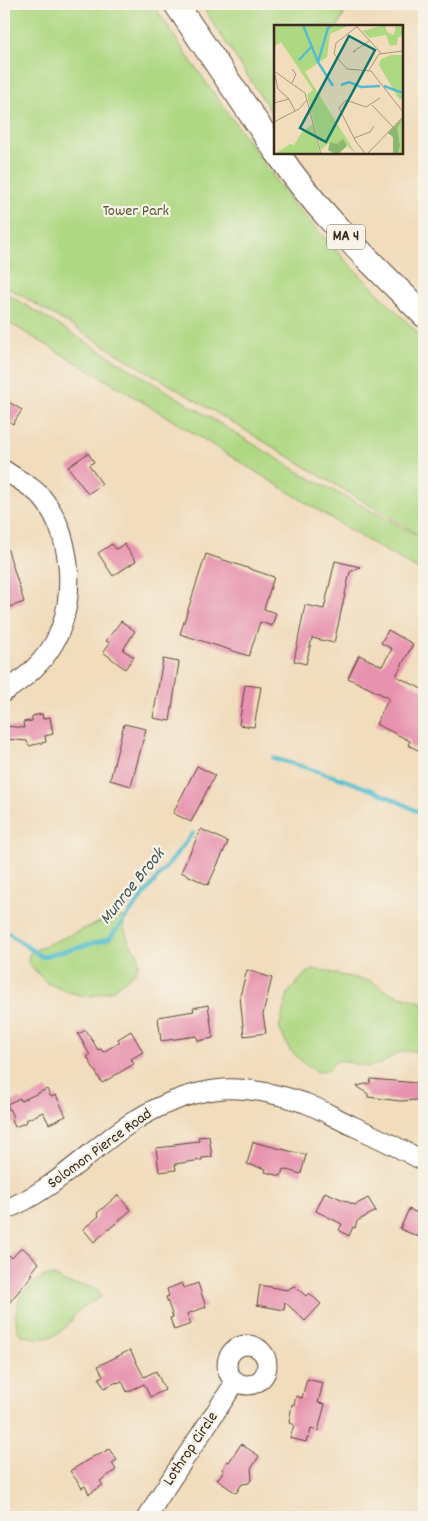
<svg xmlns="http://www.w3.org/2000/svg" width="428" height="1521" font-family="Dekko,sans-serif">
<style>
.green{fill:#afd883;stroke:#758150}
.lines{fill:none;stroke-linecap:round;stroke-linejoin:round}
.stream{stroke:#53bdcf;stroke-width:4}
.building{fill:#e792ae}
.minor-casing{stroke:#564536;stroke-width:21}
.major-casing{stroke:#564536;stroke-width:26}
.minor{stroke:#fff;stroke-width:19}
.major{stroke:#fff;stroke-width:24}
.labels{text-anchor:middle;dominant-baseline:central;stroke-width:4.5;stroke-linejoin:round;paint-order:stroke}
.shield{fill:#f7f3e8;stroke:#73665b;stroke-width:1}
.shield-label{font-size:15px;font-weight:bold;fill:#3b2a1e}
.park-label{font-size:16px;fill:#585637;stroke:#f7f3e8}
.street-label{font-size:16px;fill:#3b2a1e;stroke:#f7f3e8}
.water-label{font-size:18px;font-style:italic;fill:#425653;stroke:#f7f3e8}
.inset-river{fill:none;stroke:#53bdcf;stroke-width:2.5}
.inset-road{fill:none;stroke:#a8957d;stroke-width:1}
.view{fill:#0f766e;fill-opacity:0.15;stroke:#0f766e;stroke-width:2.5}
.inset-edge{fill:none;stroke:#3b2a1e;stroke-width:2.5}
</style>
<rect width="100%" height="100%" fill="#f7f3e8"/>
<filter id="ink" filterUnits="userSpaceOnUse"><feTurbulence type="fractalNoise" baseFrequency=".02" numOctaves="2"/><feDisplacementMap in="SourceGraphic" scale="10" xChannelSelector="R" yChannelSelector="G"/><feConvolveMatrix kernelMatrix="1 2 1 2 8 2 1 2 1" color-interpolation-filters="sRGB"/></filter>
<filter id="wash" filterUnits="userSpaceOnUse"><feTurbulence type="fractalNoise" baseFrequency=".0096" numOctaves="4" result="noise"/><feDisplacementMap in="SourceGraphic" scale="20" xChannelSelector="R" yChannelSelector="G"/><feGaussianBlur stdDeviation="1.12" result="paint"/><feColorMatrix in="noise" values="0 0 0 0 0 0 0 0 0 0 0 0 0 0 0 0 0 1.4 0 .05"/><feComposite in="paint" operator="in"/></filter>
<g filter="url(#wash)">
<rect width="100%" height="100%" fill="#f1dcbc"/>
<g class="green">
<polygon points="4,4 153,4 188,57 293,204 347,262 424,339 424,538 4,285"/>
<polygon points="201,4 349,4 338,26 276,26 275,118"/>
<polygon points="4,292 304,475 424,539 424,573 368,541 138,399 4,320"/>
<polygon points="114,916 123,917 124,928 129,943 138,954 139,965 135,972 111,991 87,997 65,991 47,983 28,963 29,954 35,950"/>
<polygon points="312,970 327,971 340,975 371,981 388,992 424,1003 424,1053 411,1051 402,1051 380,1064 367,1067 340,1060 334,1063 329,1070 318,1072 307,1066 290,1050 279,1028 288,993 305,974"/>
<path d="M44,1276h11l11,7 31,5 4,9c-8,5 -18,9 -24,15 -3,3 -4,7 -7,10 -16,19 -29,19 -50,12 -4,-8 -4,-12 -4,-20 2,-21 12,-27 28,-38z"/>
</g>
<g class="lines">
<g class="stream">
<path d="M273,758c52,15 104,30 151,57"/>
<polyline points="4,933 8,933 42,957 109,939 193,833"/>
</g>
</g>
<g id="blocks">
<g class="building">
<polygon points="4,399 22,410 13,424 4,418"/>
<polygon points="88,453 94,462 89,465 102,484 88,494 68,467"/>
<polygon points="6,544 24,602 4,609 4,545"/>
<polygon points="112,544 116,549 124,544 136,561 113,576 98,553"/>
<polygon points="206,554 274,577 264,609 276,613 272,626 260,622 249,656 180,634"/>
<polygon points="335,561 360,567 350,572 334,643 312,638 306,664 294,661 305,605 324,609"/>
<polygon points="121,621 135,631 123,650 134,657 125,669 103,652 110,643 106,641"/>
<polygon points="388,630 413,644 396,676 424,690 424,753 408,745 410,741 376,724 389,698 348,678 359,655 382,666 392,649 381,643"/>
<polygon points="163,659 179,662 170,721 153,718"/>
<polygon points="245,685 261,687 254,727 239,725"/>
<polygon points="42,714 43,719 50,717 53,734 45,736 46,742 29,746 27,741 6,739 7,726 24,728 23,722 32,721 32,716"/>
<polygon points="124,724 146,729 131,786 110,780"/>
<polygon points="197,766 215,775 191,822 173,813"/>
<polygon points="201,829 228,842 208,885 181,872"/>
<polygon points="247,970 272,978 263,1014 266,1033 244,1036 240,996"/>
<polygon points="208,1005 213,1038 198,1041 197,1036 161,1041 158,1017 194,1011 193,1008"/>
<polygon points="86,1030 98,1050 101,1049 103,1052 120,1042 118,1039 131,1031 143,1052 131,1059 134,1064 102,1083 87,1057 90,1055 78,1034"/>
<polygon points="371,1079 417,1083 418,1100 400,1101 368,1097 368,1094 357,1086 370,1083"/>
<polygon points="47,1089 51,1097 56,1095 66,1116 49,1124 43,1112 26,1120 27,1122 15,1127 11,1118 13,1117 7,1104 20,1098 21,1101"/>
<polygon points="209,1136 212,1157 202,1158 202,1160 175,1164 176,1170 159,1172 156,1148 174,1146 174,1144 199,1141 198,1137"/>
<polygon points="253,1142 306,1155 301,1174 283,1169 281,1176 265,1172 266,1169 247,1164"/>
<polygon points="325,1192 355,1205 368,1198 376,1211 357,1221 355,1228 353,1227 349,1236 339,1230 342,1224 316,1211"/>
<polygon points="118,1195 131,1210 94,1242 83,1229 99,1216 97,1213"/>
<polygon points="409,1209 424,1216 424,1239 400,1229"/>
<polygon points="22,1247 39,1263 31,1273 33,1274 4,1309 4,1262 9,1255 12,1258"/>
<polygon points="182,1283 184,1288 198,1283 206,1307 187,1314 191,1324 174,1330 170,1318 173,1317 166,1297 169,1296 167,1289"/>
<polygon points="260,1285 287,1290 294,1286 306,1296 309,1293 321,1304 305,1321 285,1302 284,1310 257,1305"/>
<polygon points="130,1350 144,1377 156,1371 165,1390 150,1397 144,1384 127,1392 122,1381 117,1383 117,1382 104,1388 99,1378 103,1376 98,1366"/>
<polygon points="307,1379 323,1383 318,1403 325,1404 318,1431 311,1429 309,1438 307,1438 306,1442 290,1438 294,1425 289,1423 292,1404 294,1405 296,1396 302,1398"/>
<polygon points="241,1444 259,1456 251,1469 252,1478 249,1483 242,1484 236,1493 217,1480 224,1471 222,1470 227,1461 229,1462"/>
<polygon points="109,1449 117,1460 112,1463 116,1470 100,1481 103,1485 89,1494 85,1486 82,1488 70,1471 96,1455 97,1456"/>
</g>
</g>
</g>
<g filter="url(#ink)">
<use href="#blocks" fill-opacity="0" stroke="#564536" stroke-width="1"/>
<g class="lines">
<g class="minor-casing">
<g id="minor">
<path d="M4,470c13,9 30,17 40,30 30,38 34,110 5,151 -12,17 -29,31 -45,41"/>
<path d="M4,1210c45,-17 79,-53 118,-81 29,-21 65,-37 101,-40 24,-2 59,6 82,14 16,6 32,16 48,23 24,11 48,23 71,35"/>
<circle cx="247" cy="1365" r="20"/>
<polyline points="148,1517 158,1499 236,1381"/>
</g>
</g>
<g class="major-casing">
<g id="major">
<polyline points="176,4 276,151"/>
<path d="M277,152c41,62 95,111 147,163"/>
</g>
</g>
<use href="#minor" class="minor"/>
<use href="#major" class="major"/>
</g>
</g>
<g class="labels">
<rect class="shield" x="327" y="224.5" width="38" height="25" rx="4"/>
<g class="shield-label">
<text x="346" y="237">MA 4</text>
</g>
<g class="park-label">
<text x="136" y="211">Tower Park</text>
</g>
<g class="street-label">
<text transform="translate(100 1149) rotate(-36)">Solomon Pierce Road</text>
<text transform="translate(191 1449) rotate(-56)">Lothrop Circle</text>
</g>
<g class="water-label">
<text transform="translate(133 887) rotate(-51)">Munroe Brook</text>
</g>
</g>
<g transform="translate(274 25)">
<rect width="129" height="129" fill="#f1dcbc"/>
<path d="M76,0l-20,9 -3,23 -22,15 51,82 -9,-9 -14,9 -5,-4 6,-6 -4,-2 -9,8 -14,-55 6,-5 -32,-48 -7,5v-21zM111,0l2,7 7,3 2,-10h7v11l-5,1 -1,8 -7,1 -4,-11 -16,3 -8,-7zM117,30h12v44h-4l-20,-34 2,-6zM129,93v36h-10v-17l-5,-4zM39,99l7,30h-45l15,-10 4,1 8,-13z" fill="#afd883"/>
<path d="M129,93l-6,10 3,18 -3,8h-4v-17l-5,-4zM69,114l4,7 -9,8 -10,-4 2,-8 7,2z" fill="#8bb871"/>
<path class="inset-river" d="M29,0l15,37M58,0l-4,3 -10,34 15,24M25,35l13,-14M67,60l8,-3 12,5 19,-1M110,61l19,7"/>
<path class="inset-road" d="M85,0l-23,18 -2,11 13,15 24,2 32,41M83,2l24,26M82,26l-3,1 16,-11M18,44l4,5 -4,9M95,45l10,-16 24,-3M0,46l31,22 16,61M1,50l3,14 11,10M0,78l15,-4 6,12M98,80l21,22M0,97l25,-13 8,-9M80,113l16,-6 4,-6M92,129l-10,-12 -17,-34 7,-8 20,7 14,-9M93,129l36,-37"/>
<path class="view" d="M75,11l26,14 -49,92 -26,-14z"/>
<rect width="129" height="129" class="inset-edge"/>
</g>
<rect width="428" height="1521" fill="none" stroke="#f7f3e8" stroke-width="20"/>
</svg>
